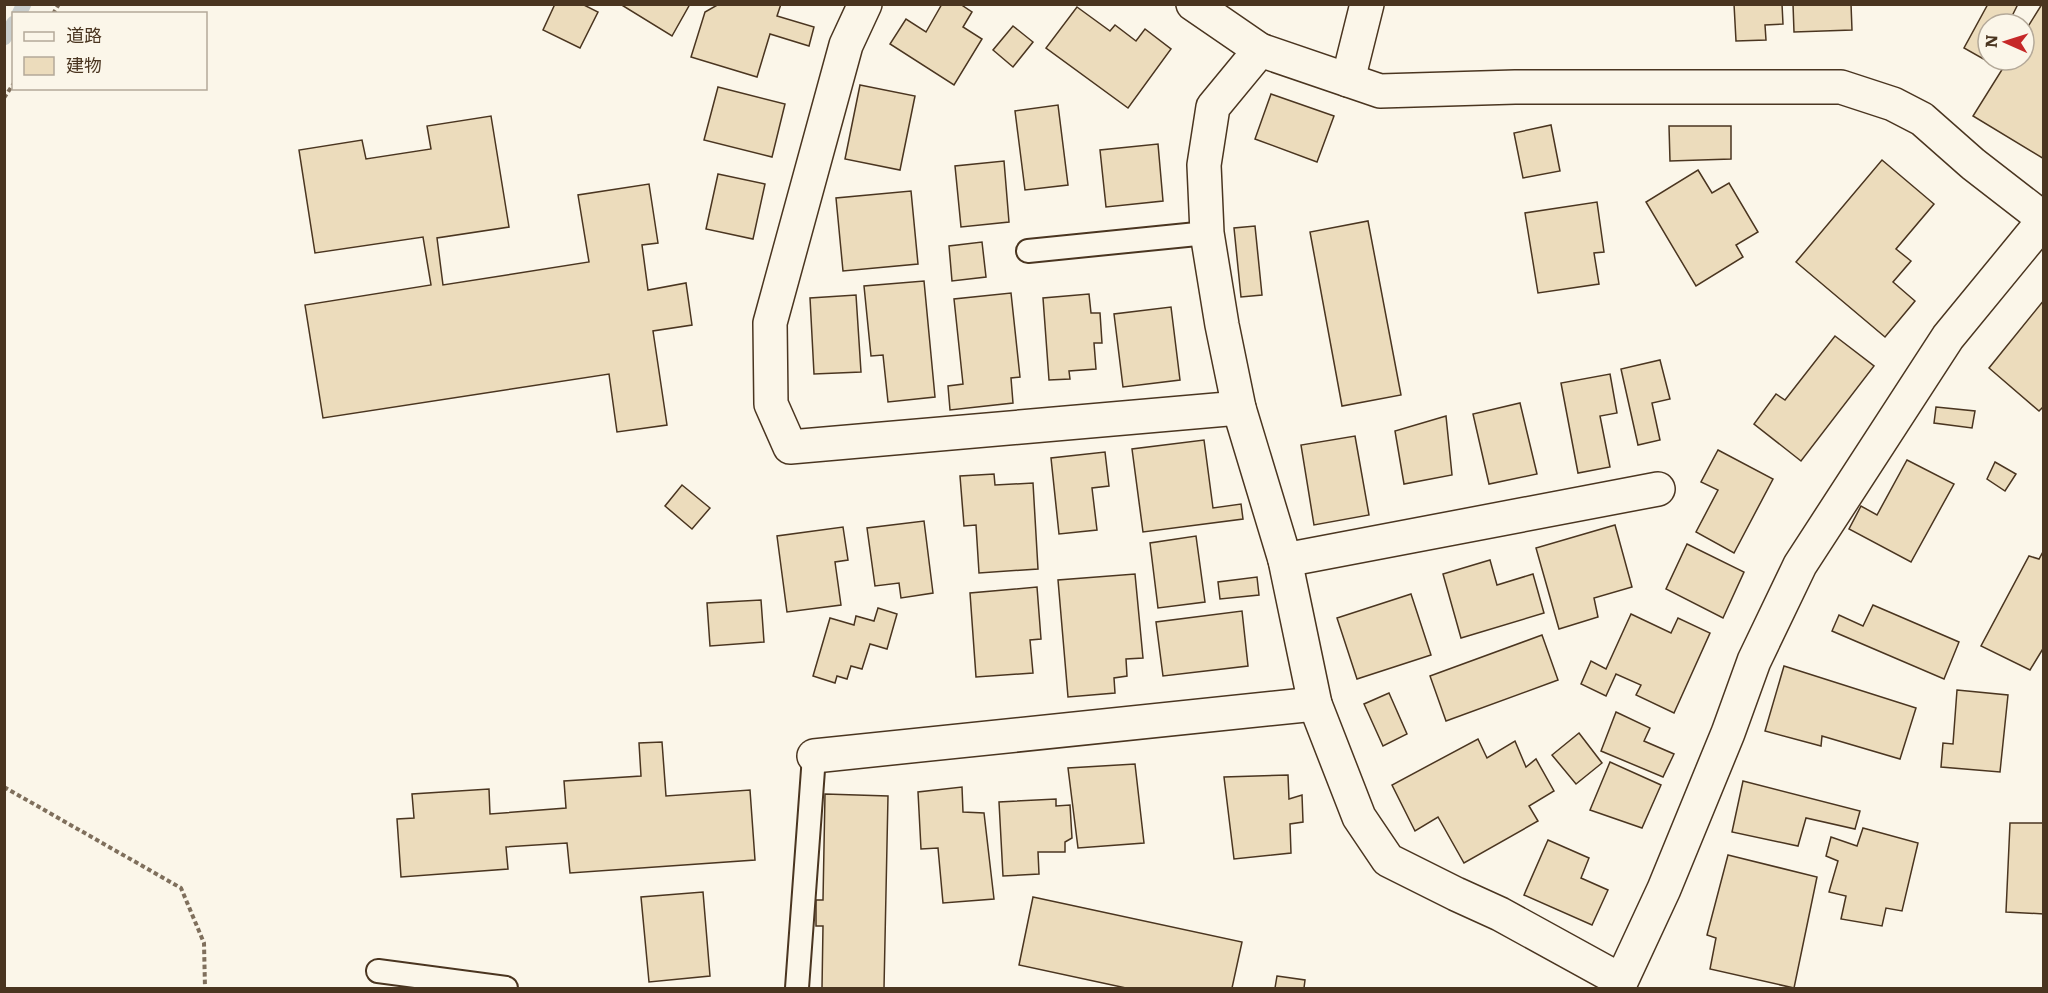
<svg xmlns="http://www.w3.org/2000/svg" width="2048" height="993" font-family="Literata,'Noto Sans JP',serif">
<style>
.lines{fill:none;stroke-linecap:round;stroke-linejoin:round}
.stream{stroke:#c9cecd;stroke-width:15}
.building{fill:#ecdcbc;stroke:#4a3520;stroke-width:1.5}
.lane-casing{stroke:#4a3520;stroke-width:26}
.street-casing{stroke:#4a3520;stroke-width:36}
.path{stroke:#7f6f5c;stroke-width:4;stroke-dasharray:4.5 3;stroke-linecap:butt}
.lane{stroke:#fbf6e9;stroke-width:22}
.street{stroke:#fbf6e9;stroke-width:33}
</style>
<rect width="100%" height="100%" fill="#fbf6e9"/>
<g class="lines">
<g class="stream">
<polyline points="19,14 24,4"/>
<polyline points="4,38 14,23"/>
</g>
</g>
<g class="building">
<polygon points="555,4 582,4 598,12 580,48 543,30"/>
<polygon points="620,4 690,4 672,36"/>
<polygon points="719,4 781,4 777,16 814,27 809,46 770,34 757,77 691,57 705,12"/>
<polygon points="942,4 960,4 972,12 963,27 982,39 954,85 890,44 906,19 926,32"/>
<polygon points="1734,4 1782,4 1783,24 1765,25 1766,40 1736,41"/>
<polygon points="1793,4 1851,4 1852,30 1794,32"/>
<polygon points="1988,4 2018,4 2008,24 1988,24 1987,61 1964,48"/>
<polygon points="2042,4 2044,4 2044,159 1973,116 2008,60 2024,60 2024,33"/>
<polygon points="1077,7 1110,31 1115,25 1136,41 1145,29 1171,49 1128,108 1046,48"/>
<polygon points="1013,26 1033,42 1013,67 993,50"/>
<polygon points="860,85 915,96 900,170 845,159"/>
<polygon points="718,87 785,104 772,157 704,140"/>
<polygon points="1271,94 1334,116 1317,162 1255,139"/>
<polygon points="1058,105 1068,185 1025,190 1015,111"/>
<polygon points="491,116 509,227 437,238 443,285 589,262 578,195 649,184 658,243 642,245 648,290 686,283 692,325 653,331 667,425 617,432 609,374 323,418 305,305 431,285 423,237 315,253 299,150 362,140 366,159 431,149 427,126"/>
<polygon points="1551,125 1560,171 1523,178 1514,133"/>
<polygon points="1669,126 1731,126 1731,159 1670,161"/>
<polygon points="1158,144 1163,201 1106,207 1100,150"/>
<polygon points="1882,160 1934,204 1896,249 1911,261 1893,282 1915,301 1885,337 1796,262"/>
<polygon points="1004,161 1009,222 961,227 955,166"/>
<polygon points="1698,170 1712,193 1729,183 1758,232 1736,245 1743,257 1696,286 1646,202"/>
<polygon points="718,174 765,184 753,239 706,229"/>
<polygon points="911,191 918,264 843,271 836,198"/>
<polygon points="1597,202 1604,252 1594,253 1599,284 1538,293 1525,213"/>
<polygon points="1368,221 1401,395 1342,406 1310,232"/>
<polygon points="1255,226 1262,295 1241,297 1234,228"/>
<polygon points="982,242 986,277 952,281 949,246"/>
<polygon points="924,281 935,397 888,402 883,355 871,356 864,286"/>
<polygon points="1011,293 1020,377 1011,378 1013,403 950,410 948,386 963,384 954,299"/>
<polygon points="1089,294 1091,313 1100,313 1102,343 1094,343 1096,369 1069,371 1070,379 1049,380 1043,298"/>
<polygon points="856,295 861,372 814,374 810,298"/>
<polygon points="2044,300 2044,406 2039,411 1989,368"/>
<polygon points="1171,307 1180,380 1123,387 1114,314"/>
<polygon points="1835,336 1874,366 1801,461 1754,424 1776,394 1785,400"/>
<polygon points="1660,360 1670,399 1652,403 1660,440 1638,445 1621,369"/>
<polygon points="1610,374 1617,413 1600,416 1610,467 1578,473 1561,383"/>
<polygon points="1520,403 1537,474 1489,484 1473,414"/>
<polygon points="1936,407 1975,411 1972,428 1934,423"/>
<polygon points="1446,416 1452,475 1404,484 1395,431"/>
<polygon points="1355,436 1369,515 1314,525 1301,445"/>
<polygon points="1204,440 1213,508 1241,504 1243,519 1143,532 1132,449"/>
<polygon points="1718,450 1773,479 1734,553 1696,532 1718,490 1701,482"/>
<polygon points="1105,452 1109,486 1092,488 1097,530 1059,534 1051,458"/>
<polygon points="1907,460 1954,484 1911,562 1849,529 1861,506 1877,515"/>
<polygon points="1995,462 2016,474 2005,491 1987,479"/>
<polygon points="994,474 995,485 1033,483 1038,569 979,573 976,525 964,526 960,476"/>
<polygon points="682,485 710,508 692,529 665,506"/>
<polygon points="924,521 933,593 901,598 899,583 875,586 867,528"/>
<polygon points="1615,525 1632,587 1594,598 1598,617 1559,629 1536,548"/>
<polygon points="843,527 848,560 835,562 841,605 787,612 777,536"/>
<polygon points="1196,536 1205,602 1158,608 1150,543"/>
<polygon points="1687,544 1744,572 1723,618 1666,589"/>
<polygon points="2044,550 2044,647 2030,670 1981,646 2029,556 2039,559"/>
<polygon points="1490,560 1497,585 1533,574 1544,613 1461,638 1443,574"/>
<polygon points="1135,574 1143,658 1126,659 1127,676 1114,678 1115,693 1068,697 1058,580"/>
<polygon points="1257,577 1259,595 1220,599 1218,582"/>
<polygon points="1037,587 1041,639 1030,640 1033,673 976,677 970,593"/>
<polygon points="1411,594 1431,655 1357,679 1337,618"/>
<polygon points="761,600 764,642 710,646 707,603"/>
<polygon points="1873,605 1959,642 1944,679 1832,631 1839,615 1863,626"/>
<polygon points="878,608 897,614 887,649 870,644 862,669 851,666 847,679 837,676 835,683 813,676 830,618 854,625 856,616 874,621"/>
<polygon points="1242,611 1248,666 1163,676 1156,622"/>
<polygon points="1631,614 1671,633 1678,618 1710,633 1674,713 1636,695 1641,685 1616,674 1606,696 1581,684 1591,661 1606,669"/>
<polygon points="1542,635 1558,680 1446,721 1430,676"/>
<polygon points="1784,666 1916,708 1900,759 1822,736 1821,746 1765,731"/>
<polygon points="1957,690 2008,695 2000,772 1941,767 1943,743 1953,744"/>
<polygon points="1389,693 1407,734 1383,746 1364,704"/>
<polygon points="1616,712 1650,728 1644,741 1674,754 1663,777 1601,751"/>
<polygon points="1579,733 1602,763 1576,784 1552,755"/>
<polygon points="1478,739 1487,758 1515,741 1526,767 1536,759 1554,791 1529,806 1538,821 1464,863 1438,817 1415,831 1392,785"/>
<polygon points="662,742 666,796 750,790 755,860 570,873 567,843 506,847 508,869 401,877 397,819 414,818 412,794 489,789 490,814 566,808 564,781 641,776 639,743"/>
<polygon points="1610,762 1661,785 1642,828 1590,810"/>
<polygon points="1135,764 1144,843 1078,848 1068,768"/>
<polygon points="1288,775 1289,799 1302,795 1303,822 1290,824 1291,853 1234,859 1224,777"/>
<polygon points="1743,781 1860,811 1855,829 1806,818 1798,846 1732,832"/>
<polygon points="962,787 963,812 984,813 994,899 943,903 938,848 921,849 918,792"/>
<polygon points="825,794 888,796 884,988 822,988 823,926 816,926 816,900 823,900"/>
<polygon points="1056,799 1056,806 1070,805 1072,838 1065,842 1065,852 1038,852 1039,874 1003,876 999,802"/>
<polygon points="2010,823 2044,823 2044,914 2006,912"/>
<polygon points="1863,828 1918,843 1902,911 1886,908 1882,926 1841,919 1846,896 1829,892 1838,861 1826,856 1831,837 1857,846"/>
<polygon points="1548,840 1589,858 1581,878 1608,890 1592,925 1524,895"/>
<polygon points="1728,855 1817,877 1794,988 1710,969 1716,938 1707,935"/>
<polygon points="703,892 710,976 649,982 641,897"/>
<polygon points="1033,897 1242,942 1232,988 1126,988 1019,965"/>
<polygon points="1277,976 1305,980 1304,988 1275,988"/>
</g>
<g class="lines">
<g class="lane-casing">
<g id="lane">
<polyline points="1028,251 1207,233"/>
<polyline points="378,971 506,988"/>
<polyline points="797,988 814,756"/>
</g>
</g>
<g class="street-casing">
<g id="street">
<polyline points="865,4 846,45 770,323 771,404 790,447 1239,408"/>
<polyline points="1193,4 1260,50 1380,91 1515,87 1841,87 1893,104 1922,119 1973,164 2044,219"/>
<polyline points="1260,50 1213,107 1204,165 1207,233 1222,325 1239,408 1285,560 1315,704 1359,817 1388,860 1456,894 1500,914 1620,980"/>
<polyline points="1348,80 1367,4"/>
<polyline points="1285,560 1658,489"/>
<polyline points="814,756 1315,704"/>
<polyline points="1618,988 1664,889 1728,733 1754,661 1800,565 1948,337 2044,220"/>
</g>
</g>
<g class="path">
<polyline points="53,14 59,4"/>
<polyline points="4,98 14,83"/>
<polyline points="4,787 181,888 204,943 205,988"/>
</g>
<use href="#lane" class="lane"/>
<use href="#street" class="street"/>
</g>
<rect width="2048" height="993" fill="none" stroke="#4a3520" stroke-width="12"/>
<rect x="12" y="12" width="195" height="78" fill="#fbf6e9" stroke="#b4a999" stroke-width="1.5"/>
<rect x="24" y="32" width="30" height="9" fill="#fbf6e9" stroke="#b4a999" stroke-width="1.5"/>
<text x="66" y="42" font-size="18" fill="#4a3520">道路</text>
<rect x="24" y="57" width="30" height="18" fill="#ecdcbc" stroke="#b4a999" stroke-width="1.5"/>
<text x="66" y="72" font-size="18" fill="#4a3520">建物</text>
<g transform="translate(2006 42) rotate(273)"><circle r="28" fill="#fbf6e9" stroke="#b4a999" stroke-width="1.5"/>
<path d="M0-4.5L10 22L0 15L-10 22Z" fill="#c62828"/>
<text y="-9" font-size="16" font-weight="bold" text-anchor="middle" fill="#4a3520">N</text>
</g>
</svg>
